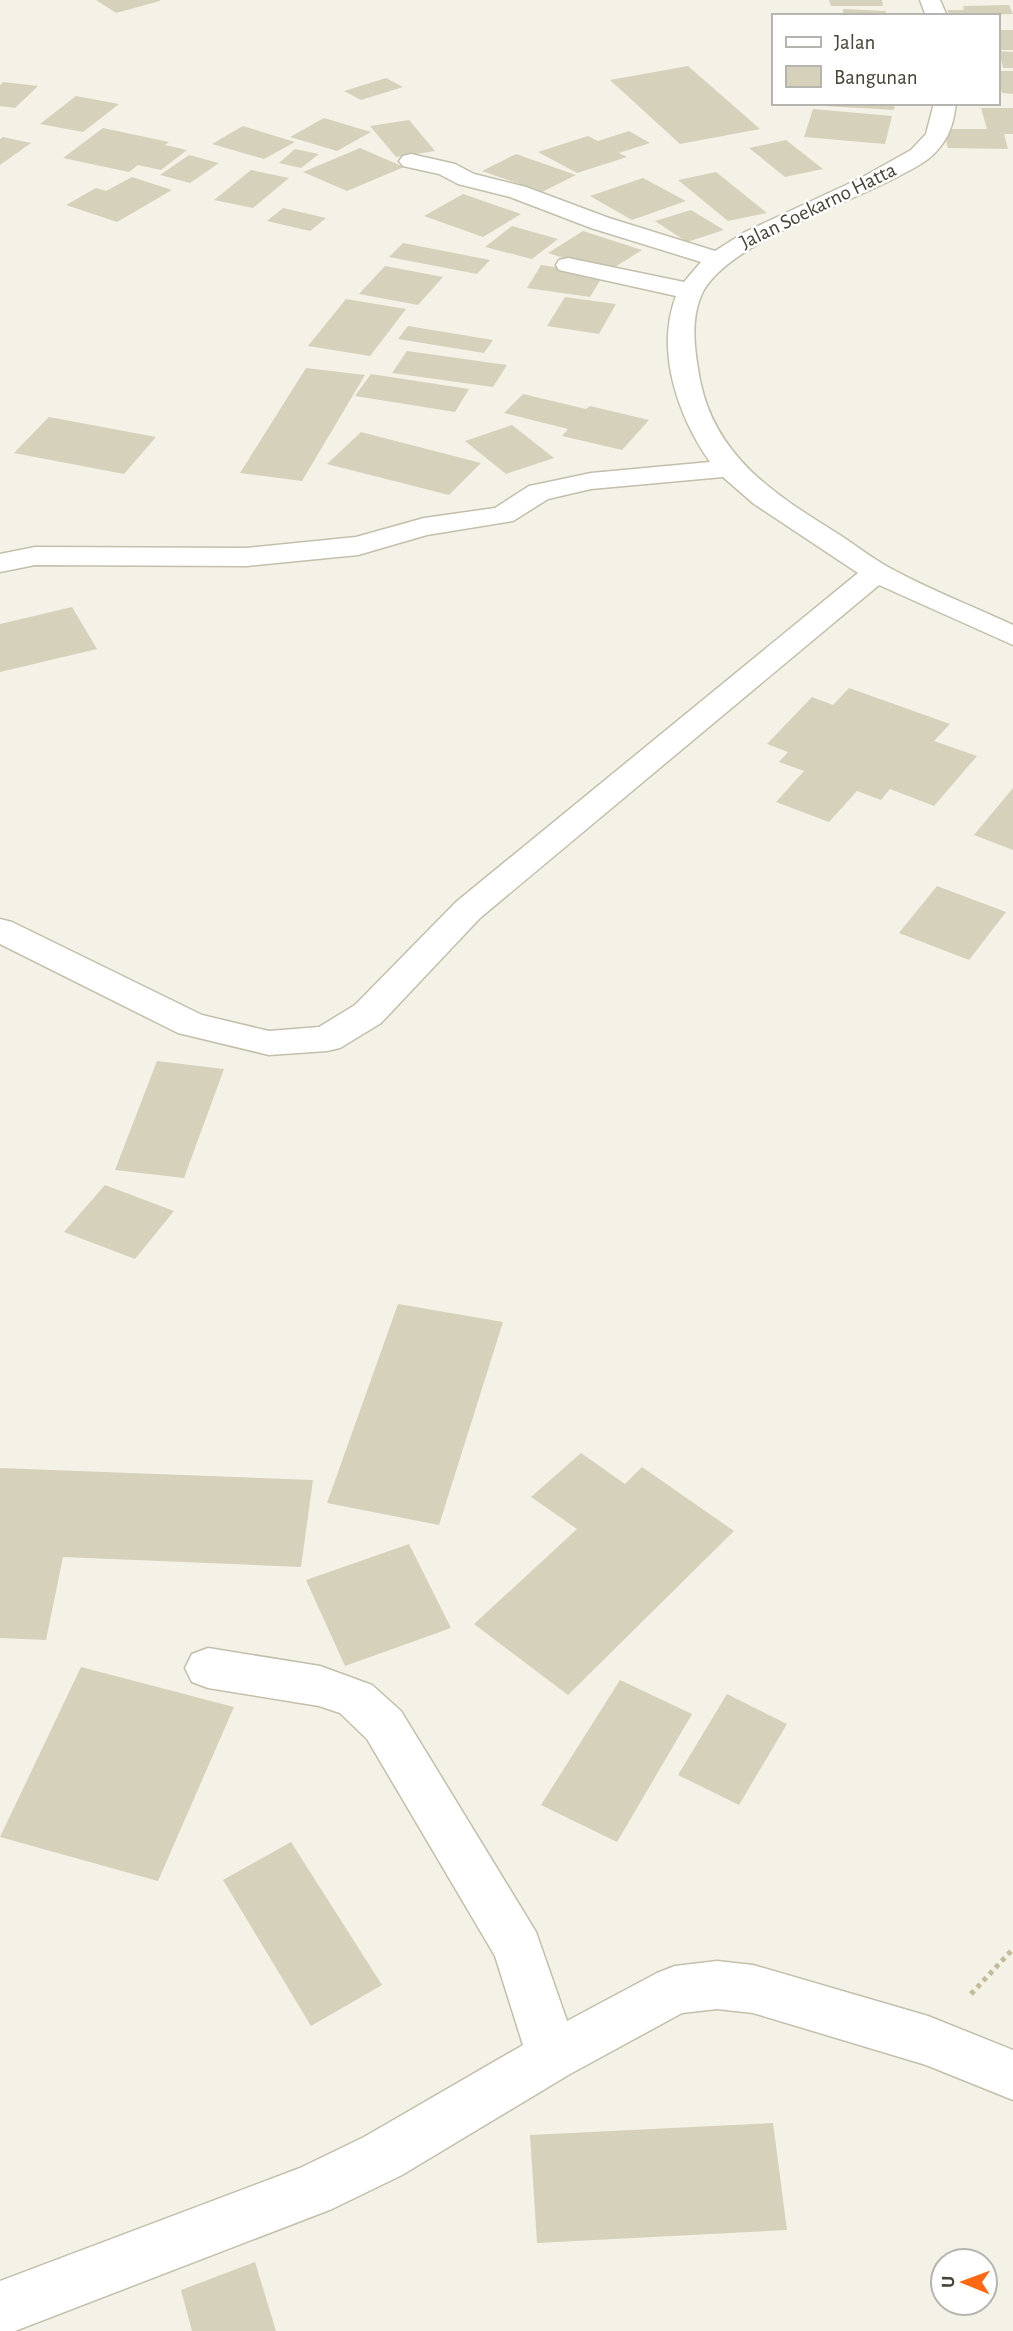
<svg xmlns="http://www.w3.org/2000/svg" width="1013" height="2331" font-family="'Alegreya Sans',sans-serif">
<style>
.building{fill:#d6d1bb}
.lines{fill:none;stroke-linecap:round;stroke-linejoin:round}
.minor-casing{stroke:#c2bfab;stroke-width:3}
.path{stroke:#c2bc99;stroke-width:5;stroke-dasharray:4.5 4.5;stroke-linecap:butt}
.minor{fill:#fff;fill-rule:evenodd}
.labels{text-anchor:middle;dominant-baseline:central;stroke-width:5;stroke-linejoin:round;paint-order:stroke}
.far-street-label{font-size:21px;fill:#474335;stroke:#fff}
</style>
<rect width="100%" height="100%" fill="#f4f2e6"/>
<g class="building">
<polygon points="96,0 160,0 160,1 116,13"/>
<polygon points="829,0 882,0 883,6 831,6"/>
<polygon points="1009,5 1013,14 950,16 947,10 964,10 963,6"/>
<polygon points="843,9 886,11 886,16 843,16"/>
<rect x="997" y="30" width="16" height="20"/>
<polygon points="999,51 1013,52 1013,68 1003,68"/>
<polygon points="688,66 760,129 680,144 610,80"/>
<polygon points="997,71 1013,71 1013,94 1002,93"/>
<polygon points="386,78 403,87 361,100 344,91"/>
<polygon points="3,82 38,86 15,108 0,106 0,85"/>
<polygon points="76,96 119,104 83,132 40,124"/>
<polygon points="824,103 895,103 894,110 824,106"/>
<polygon points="981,108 1013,108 1013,134 1004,134 1008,149 948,148 943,129 987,129"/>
<polygon points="813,109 892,116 885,144 804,137"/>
<polygon points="324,118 371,132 337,151 290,137"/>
<polygon points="409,120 435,151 396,157 370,126"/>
<polygon points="243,126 295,142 264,159 212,144"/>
<polygon points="103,128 169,142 165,145 187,150 161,170 138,165 129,172 63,158"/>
<polygon points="629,131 650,143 619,153 627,157 577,173 538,152 588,136 598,141"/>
<polygon points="3,137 31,143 0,165 0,139"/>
<polygon points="786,140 823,169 785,177 749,148"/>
<polygon points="360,148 404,167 347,191 303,172"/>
<polygon points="295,149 319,154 301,168 279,163"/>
<polygon points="516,154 576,175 542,192 482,171"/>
<polygon points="189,155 219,163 190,183 160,175"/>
<polygon points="251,170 289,178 253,208 214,200"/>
<polygon points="716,172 767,213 728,221 678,180"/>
<polygon points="132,177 172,190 117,222 66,205 96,188 106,191"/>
<polygon points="643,178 686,201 632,220 590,196"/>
<polygon points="463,194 521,214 483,237 424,216"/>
<polygon points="283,208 326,218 310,231 267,221"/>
<polygon points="691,210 724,230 687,242 655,221"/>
<polygon points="512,226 558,239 532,259 485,247"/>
<polygon points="583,231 642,250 607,272 548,253"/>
<polygon points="403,243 490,260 477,274 389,257"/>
<polygon points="541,265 604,274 590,297 527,288"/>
<polygon points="385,266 443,277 418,305 359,294"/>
<polygon points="565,297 616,304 599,334 547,326"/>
<polygon points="346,299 406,309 370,356 308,346"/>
<polygon points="408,326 493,340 484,353 398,339"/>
<polygon points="407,351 507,365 493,387 392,373"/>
<polygon points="306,368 365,375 302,481 240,473"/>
<polygon points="371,374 469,389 455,412 355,396"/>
<polygon points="523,394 586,409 590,406 649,420 622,450 562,436 568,429 504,413"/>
<polygon points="49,417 156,437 124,474 14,453"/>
<polygon points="512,425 554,458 506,474 465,441"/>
<polygon points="361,432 481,463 449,495 327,464"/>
<polygon points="72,607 97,649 0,672 0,624"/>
<polygon points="849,688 950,724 934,741 977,756 934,806 890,789 881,800 857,791 829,822 776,802 804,771 779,762 788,752 767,744 812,697 833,705"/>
<polygon points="1013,788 1013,850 974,835"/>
<polygon points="937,886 1006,912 969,960 899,933"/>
<polygon points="157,1061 224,1069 184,1178 115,1170"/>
<polygon points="105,1185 174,1211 135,1259 64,1232"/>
<polygon points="398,1304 503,1322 439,1525 327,1503"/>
<polygon points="581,1453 625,1484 642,1467 734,1531 568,1695 474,1624 577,1529 531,1497"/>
<polygon points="0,1468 313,1480 301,1567 63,1557 46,1640 0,1638"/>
<polygon points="409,1544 451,1628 345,1666 306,1580"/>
<polygon points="81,1667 234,1707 158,1881 0,1837"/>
<polygon points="620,1680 692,1714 617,1842 541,1805"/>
<polygon points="727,1694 787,1724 739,1805 678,1775"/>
<polygon points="291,1842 382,1985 311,2026 223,1880"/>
<polygon points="773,2123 787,2230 537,2243 530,2135"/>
<polygon points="255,2262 276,2331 192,2331 181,2290"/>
</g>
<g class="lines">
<g class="minor-casing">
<g id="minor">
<polygon points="920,0 940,0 947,16 926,16"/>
<path d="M934,103h22c-2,16 -5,31 -16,44 -10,14 -28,22 -43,30 -48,26 -176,69 -196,119 -11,26 -6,57 -1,84 15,76 74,114 135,152 18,11 35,25 53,35 40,22 84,39 125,58v20l-134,-60 -399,333 -99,105 -41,25 -13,3 -58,4 -91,-22 -178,-89v-25l12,3 190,93 67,16 50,-4 36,-22 101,-103 402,-329 -104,-69 -31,-27 -132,12 -43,10 -35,22 -86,14 -69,20 -111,11 -212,-1 -35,7v-18l35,-7 212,1 109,-11 68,-19 71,-10 34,-22 10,-2 52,-11 119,-11c-32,-46 -55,-111 -34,-166l-117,-26 -3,-5 3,-5 9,-2 116,24 17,-20 -110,-34 -81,-31 -52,-13 -19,-10 -36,-8 -4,-5 4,-5 8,-2 44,10 19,10 52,13 83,31 106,33 30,-19 116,-54 50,-28 15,-16z"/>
<polygon points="208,1648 320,1666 372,1685 401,1711 536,1932 567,2021 657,1973 675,1966 717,1961 753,1965 928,2016 1013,2050 1013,2100 926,2065 753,2013 717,2009 682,2013 570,2074 402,2175 332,2209 15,2331 0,2331 0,2281 300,2168 364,2137 523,2045 495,1956 367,1739 340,1713 319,1706 208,1688 192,1682 185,1668 192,1654"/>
</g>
</g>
<polyline class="path" points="971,1994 1013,1949"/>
<use href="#minor" class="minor"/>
</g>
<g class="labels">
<g class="far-street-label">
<text transform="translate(818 206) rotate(-26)">Jalan Soekarno Hatta</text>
</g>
</g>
<rect x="772" y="14" width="228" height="91" fill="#ffffff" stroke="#b5b4ae" stroke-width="2"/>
<rect x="786" y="37" width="35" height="10" fill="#ffffff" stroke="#b5b4ae" stroke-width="2"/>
<text x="834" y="49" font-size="21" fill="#474335">Jalan</text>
<rect x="786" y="66" width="35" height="21" fill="#d6d1bb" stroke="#b5b4ae" stroke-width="2"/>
<text x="834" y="84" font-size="21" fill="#474335">Bangunan</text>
<g transform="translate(964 2282) rotate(271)"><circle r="33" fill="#ffffff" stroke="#b5b4ae" stroke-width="2"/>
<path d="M0-5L12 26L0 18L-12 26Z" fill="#ff6712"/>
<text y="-10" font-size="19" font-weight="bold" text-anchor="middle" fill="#474335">U</text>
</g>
</svg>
